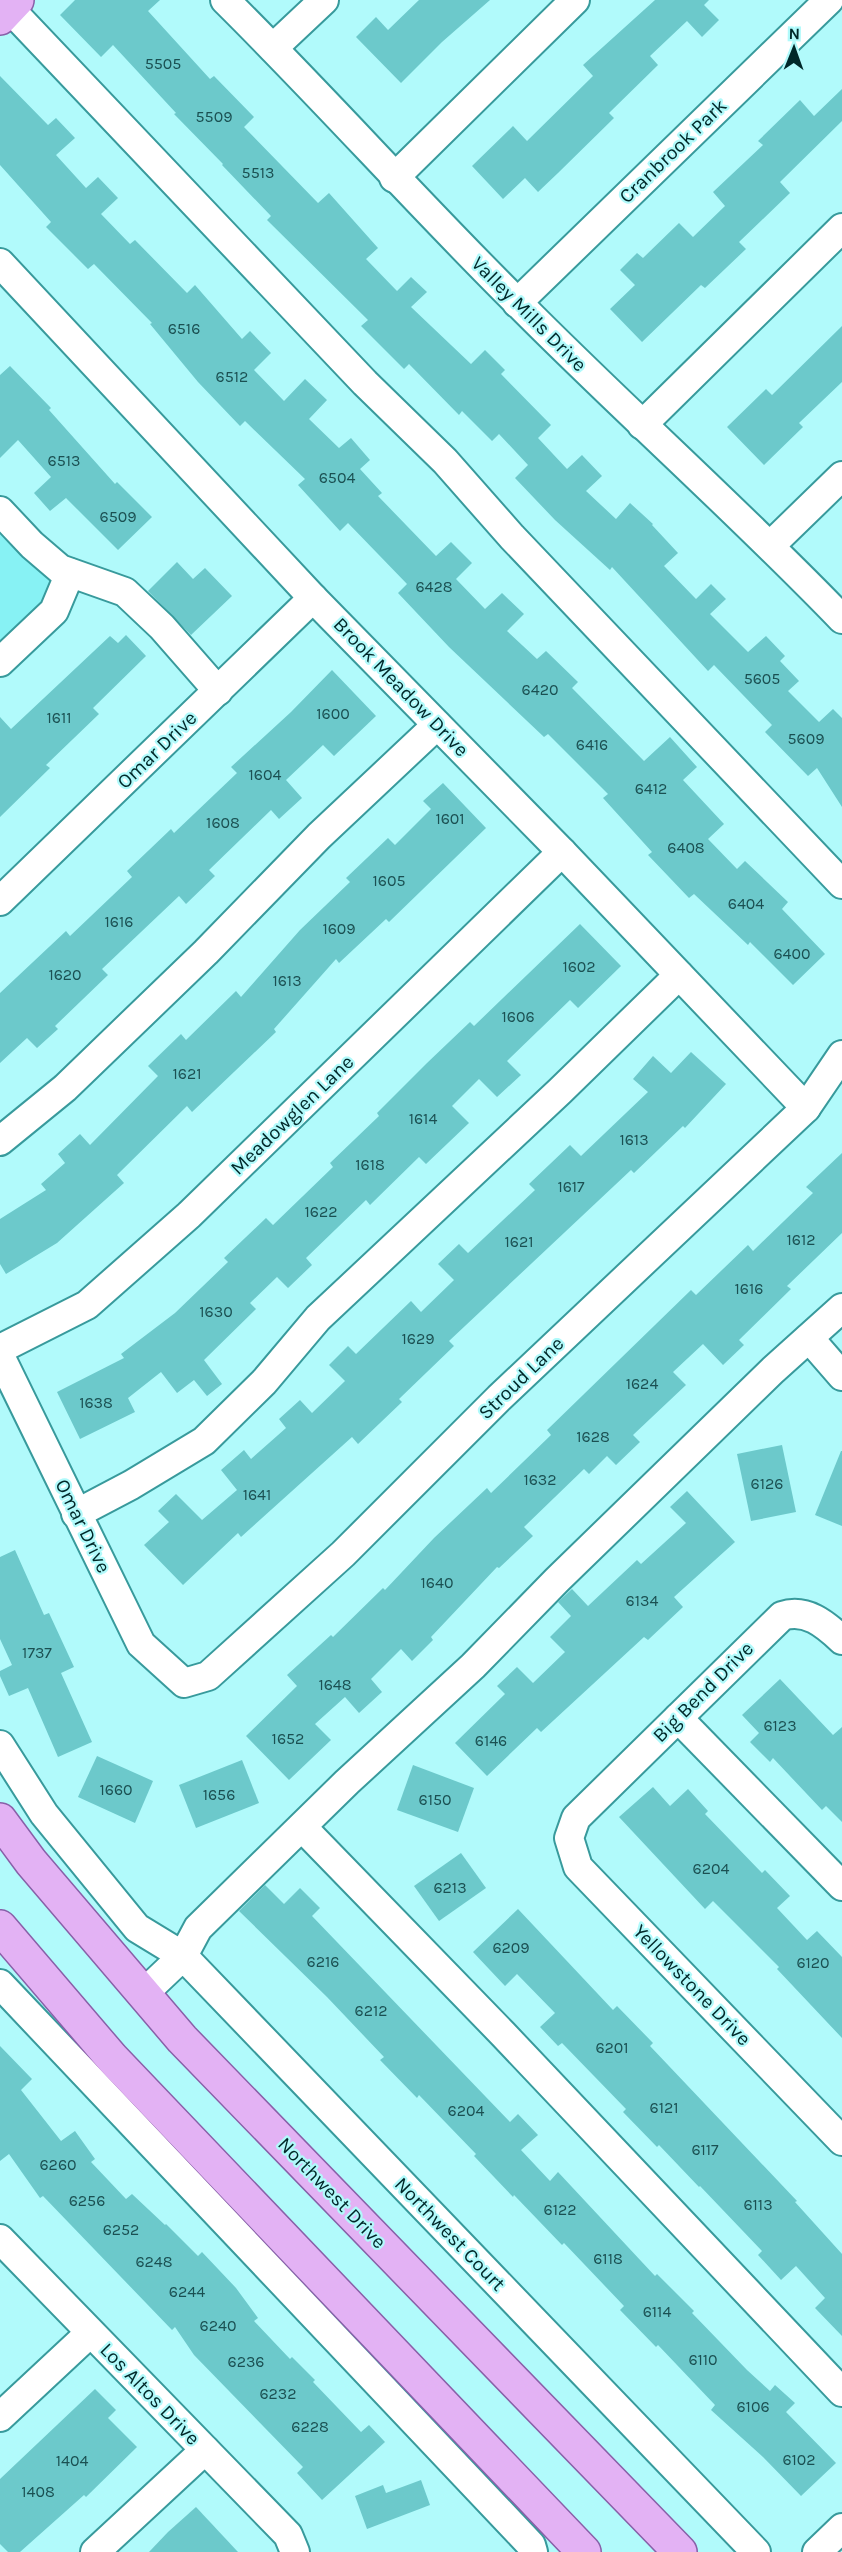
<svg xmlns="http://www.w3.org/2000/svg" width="842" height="2552" font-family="Karla,sans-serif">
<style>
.built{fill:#87f2f4}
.building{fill:#6cc9cb}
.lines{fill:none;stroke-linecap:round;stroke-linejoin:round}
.minor-casing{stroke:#389a9c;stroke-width:32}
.major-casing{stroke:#8860a8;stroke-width:36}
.minor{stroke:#fff;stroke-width:28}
.major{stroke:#e3b2f4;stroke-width:33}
.labels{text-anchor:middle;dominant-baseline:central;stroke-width:4.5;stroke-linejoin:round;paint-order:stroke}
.number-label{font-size:16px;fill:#1b5052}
.street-label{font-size:20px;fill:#002829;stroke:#b1fafb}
</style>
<rect width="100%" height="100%" fill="#b1fafb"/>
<polygon class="built" points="0,522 53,576 52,594 0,643"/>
<g class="building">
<polygon points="75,0 160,0 148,11 210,79 214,76 254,117 244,127 318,203 329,193 378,248 366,259 397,291 411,277 427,292 411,307 471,364 485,350 505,370 501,374 551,425 538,438 567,469 582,455 602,476 586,491 616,519 630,503 653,524 652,525 678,553 664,566 696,599 711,584 726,599 710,614 748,652 766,636 785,656 780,661 799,681 788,691 819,722 833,709 842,718 842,807 817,768 808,776 765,732 772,725 714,665 708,671 612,567 610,570 555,520 515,478 528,465 499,434 492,441 462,411 459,415 409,364 404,369 361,326 368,320 267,220 271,216 222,165 223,164 174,114 176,113 113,45 101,57 60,15"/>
<polygon points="419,0 490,0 442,42 401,83 356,37 376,17 388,30"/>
<polygon points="655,0 709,0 704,5 719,20 702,37 687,21 650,56 658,65 609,113 614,118 558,173 538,192 525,178 503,199 472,166 513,126 527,141 593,76 583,65"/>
<polygon points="0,76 48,125 56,118 75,138 56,155 86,188 98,177 118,198 101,214 130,244 135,240 187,293 195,285 242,339 250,331 271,353 254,370 284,401 305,379 327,400 309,419 339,448 351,438 370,460 360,469 382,493 378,496 436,556 451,542 472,563 456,579 485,609 502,593 524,614 507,631 537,659 546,651 578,682 572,688 644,761 670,737 697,767 683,780 724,824 708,839 737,869 745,861 788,902 782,909 825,954 793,985 750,942 748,945 694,894 689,898 648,855 652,852 603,798 608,794 548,734 544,737 449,647 398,593 407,584 348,523 340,531 298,485 305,479 245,421 240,426 198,382 150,324 152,323 94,264 88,269 46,227 51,222 0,165"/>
<polygon points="842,89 842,121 780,182 790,193 739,242 746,249 705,288 701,285 642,342 610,309 635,285 620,270 637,253 643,258 679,223 693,237 725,206 713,192 763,145 758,141 800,100 814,116"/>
<polygon points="842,326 842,382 799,423 803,427 764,465 727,427 766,389 772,395"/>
<polygon points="10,366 51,408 49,410 115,484 117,482 152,517 118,550 66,498 50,511 34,493 51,477 18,440 0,458 0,375"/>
<polygon points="177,562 193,579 205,568 232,596 191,635 148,591"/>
<polygon points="126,635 146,656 93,708 99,714 46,765 50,768 0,817 0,717 11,729 110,636 118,643"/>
<polygon points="332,670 376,716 334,756 323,745 286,780 302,798 279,819 271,810 209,870 215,876 186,904 179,896 102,969 108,975 55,1026 58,1029 37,1048 27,1038 0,1063 0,993 66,931 70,936 132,877 127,871 171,829 174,833 237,773 231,767 291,712"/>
<polygon points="443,783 486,828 389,922 386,919 339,963 336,959 274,1029 276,1032 192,1112 187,1106 117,1175 124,1183 57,1243 6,1274 0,1264 0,1219 46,1190 41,1184 65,1163 58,1154 80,1134 90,1145 158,1076 148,1066 181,1034 186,1040 236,991 241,997 300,930 350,882 346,878 388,838 395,845 431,809 423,801"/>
<polygon points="580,924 621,966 578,1008 570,1000 507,1061 521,1075 497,1097 479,1079 452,1106 469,1123 426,1164 419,1157 370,1205 366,1200 306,1258 312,1265 288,1288 277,1277 250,1303 256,1309 204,1360 222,1384 207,1396 194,1380 177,1393 161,1372 128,1398 135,1412 80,1439 57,1392 124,1358 121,1354 175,1313 228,1262 224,1258 266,1218 273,1225 333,1167 330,1163 379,1116 377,1113 427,1063 470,1022 474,1026"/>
<polygon points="691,1052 726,1084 685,1128 683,1126 634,1173 631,1170 449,1341 454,1346 399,1399 402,1402 358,1444 352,1437 241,1537 238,1533 183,1585 144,1545 169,1522 158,1511 176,1494 202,1520 237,1490 221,1470 244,1450 251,1459 286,1428 279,1419 300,1400 312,1413 345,1381 329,1365 348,1346 356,1354 411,1301 421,1312 454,1280 438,1264 459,1244 468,1253 535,1190 529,1184 570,1145 581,1156 648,1092 633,1079 653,1056 671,1073"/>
<polygon points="842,1153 842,1233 787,1286 791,1289 739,1340 744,1345 723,1365 703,1344 673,1372 686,1385 633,1435 640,1442 616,1465 607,1456 589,1474 584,1469 524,1527 533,1536 499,1568 497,1567 431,1637 433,1640 412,1661 401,1649 371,1679 382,1692 359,1713 345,1697 315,1724 331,1740 289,1780 246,1736 297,1686 287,1675 331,1635 333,1637 383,1588 385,1590 434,1538 487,1488 491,1493 551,1435 547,1430 691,1290 696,1295 748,1245 753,1251 813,1193 806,1187"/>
<polygon points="782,1445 796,1512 751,1521 737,1454"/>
<polygon points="841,1451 842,1451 842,1526 815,1515"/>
<polygon points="687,1491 735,1542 674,1597 683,1607 648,1640 644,1637 541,1732 537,1728 487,1776 455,1743 505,1694 497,1686 517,1667 533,1683 565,1652 550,1637 571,1616 558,1602 572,1589 588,1606 637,1560 641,1564 686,1523 670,1507"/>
<polygon points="15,1550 44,1615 49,1613 74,1667 61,1673 92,1742 58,1757 28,1688 9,1696 0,1676 0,1671 12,1665 0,1639 0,1557"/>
<polygon points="780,1679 833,1735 842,1727 842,1822 826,1806 822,1810 773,1758 770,1762 750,1742 759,1733 742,1715"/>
<polygon points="97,1756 153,1781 135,1823 78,1797"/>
<polygon points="242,1760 259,1803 196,1828 179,1785"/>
<polygon points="413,1765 474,1788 458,1832 397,1810"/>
<polygon points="653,1787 670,1806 688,1789 708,1811 705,1814 762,1873 765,1870 790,1896 777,1908 807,1940 817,1931 842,1957 842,2038 777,1969 779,1967 713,1901 705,1909 619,1817"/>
<polygon points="461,1853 486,1888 439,1921 414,1886"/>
<polygon points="265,1885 284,1904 300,1888 320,1908 312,1916 510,2122 518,2114 538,2135 521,2150 550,2181 558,2172 655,2276 657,2274 694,2311 692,2313 747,2370 770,2391 775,2385 795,2403 786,2412 836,2463 801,2496 763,2457 711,2410 715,2405 658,2345 656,2347 620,2310 624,2306 564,2243 562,2245 514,2195 513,2197 474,2156 476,2154 419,2095 417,2098 380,2060 384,2057 327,1997 239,1911"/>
<polygon points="518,1909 613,2010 617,2006 653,2043 650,2046 797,2201 795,2202 842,2254 842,2336 815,2308 825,2298 796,2266 781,2280 758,2255 762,2251 700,2186 699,2187 659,2145 657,2147 623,2112 626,2109 562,2043 558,2046 540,2027 555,2013 517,1974 505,1986 473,1952"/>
<polygon points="0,2046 32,2079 21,2090 61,2141 75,2131 95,2159 91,2162 126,2199 132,2194 165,2225 166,2224 198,2256 202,2252 236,2288 258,2318 254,2321 290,2359 292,2357 315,2380 313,2382 361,2432 369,2425 385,2442 322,2500 297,2473 303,2467 194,2355 175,2327 172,2330 43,2196 40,2198 9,2154 0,2161"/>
<polygon points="95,2389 116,2410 108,2418 137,2447 86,2497 84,2495 20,2552 8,2552 0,2544 0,2479"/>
<polygon points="421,2480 430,2505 367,2529 355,2496 383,2485 386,2493"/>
<polygon points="196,2507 238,2552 149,2552 168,2532"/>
</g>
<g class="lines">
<g class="minor-casing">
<g id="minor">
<path d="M225,0c100,99 193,204 293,303 106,107 219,207 324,316"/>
<polyline points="9,8 365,383 445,461 512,537 842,884"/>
<polyline points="273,48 324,0"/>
<polyline points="394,178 575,0"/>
<polyline points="0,263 313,598 562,852 806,1108"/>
<polyline points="517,303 829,0"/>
<polyline points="642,425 842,228"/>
<polyline points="0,511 32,545 60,569 125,592 162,627 218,691"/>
<polyline points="771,545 842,476"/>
<polyline points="0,662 54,611 70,573"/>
<polyline points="0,901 313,598"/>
<polyline points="0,1141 65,1088 206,952 319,836 437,725"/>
<polyline points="809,1338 842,1376"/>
<polyline points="0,1349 87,1305 189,1215 562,852"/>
<polyline points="0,1356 141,1644 184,1683 208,1676 343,1554 499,1398 806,1108 842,1055"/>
<polyline points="76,1514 131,1485 204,1441 264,1382 318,1318 560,1091 679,975"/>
<path d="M842,1640c-17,-16 -36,-32 -60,-24l-206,202 -7,20 9,29 264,274"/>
<polyline points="678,1718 842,1886"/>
<polyline points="0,1745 44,1814 137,1928 183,1956 198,1928 347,1782 473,1666 557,1580 773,1370 842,1308"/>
<polyline points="302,1827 503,2034 842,2392"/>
<polyline points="0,1984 531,2545 533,2552"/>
<polyline points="143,1994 183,1956 756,2552"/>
<polyline points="0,2239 288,2535 295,2552"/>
<polyline points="0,2417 90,2333"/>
<polyline points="95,2552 205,2450"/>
<polyline points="817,2552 842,2528"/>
</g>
</g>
<g class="major-casing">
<g id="major">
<polyline points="0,18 17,0"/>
<polyline points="0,1820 31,1862 182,2039 680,2552"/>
<polyline points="0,1927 112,2058 584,2552"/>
</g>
</g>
<use href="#minor" class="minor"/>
<use href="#major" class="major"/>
</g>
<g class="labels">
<g class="number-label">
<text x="163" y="63">5505</text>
<text x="214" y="116">5509</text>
<text x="258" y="172">5513</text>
<text x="184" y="328">6516</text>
<text x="232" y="376">6512</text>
<text x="64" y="460">6513</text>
<text x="337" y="477">6504</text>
<text x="118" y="516">6509</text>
<text x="434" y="586">6428</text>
<text x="762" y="678">5605</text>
<text x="540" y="689">6420</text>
<text x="333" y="713">1600</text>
<text x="59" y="717">1611</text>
<text x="806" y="738">5609</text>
<text x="592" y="744">6416</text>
<text x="265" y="774">1604</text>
<text x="651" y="788">6412</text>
<text x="450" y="818">1601</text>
<text x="223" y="822">1608</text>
<text x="686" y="847">6408</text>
<text x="389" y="880">1605</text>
<text x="746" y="903">6404</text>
<text x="119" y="921">1616</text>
<text x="339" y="928">1609</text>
<text x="792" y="953">6400</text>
<text x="579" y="966">1602</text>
<text x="65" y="974">1620</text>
<text x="287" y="980">1613</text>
<text x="518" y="1016">1606</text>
<text x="187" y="1073">1621</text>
<text x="423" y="1118">1614</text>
<text x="634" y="1139">1613</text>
<text x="370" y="1164">1618</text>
<text x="571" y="1186">1617</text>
<text x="321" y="1211">1622</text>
<text x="801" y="1239">1612</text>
<text x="519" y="1241">1621</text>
<text x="749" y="1288">1616</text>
<text x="216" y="1311">1630</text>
<text x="418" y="1338">1629</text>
<text x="642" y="1383">1624</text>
<text x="96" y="1402">1638</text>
<text x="593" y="1436">1628</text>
<text x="540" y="1479">1632</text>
<text x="767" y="1483">6126</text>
<text x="257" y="1494">1641</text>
<text x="437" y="1582">1640</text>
<text x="642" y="1600">6134</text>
<text x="37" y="1652">1737</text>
<text x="335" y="1684">1648</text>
<text x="780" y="1725">6123</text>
<text x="288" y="1738">1652</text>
<text x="491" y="1740">6146</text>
<text x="116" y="1789">1660</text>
<text x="219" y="1794">1656</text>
<text x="435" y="1799">6150</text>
<text x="711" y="1868">6204</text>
<text x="450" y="1887">6213</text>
<text x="511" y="1947">6209</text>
<text x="323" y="1961">6216</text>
<text x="813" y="1962">6120</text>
<text x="371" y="2010">6212</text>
<text x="612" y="2047">6201</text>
<text x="664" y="2107">6121</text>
<text x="466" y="2110">6204</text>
<text x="705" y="2149">6117</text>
<text x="58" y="2164">6260</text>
<text x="87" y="2200">6256</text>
<text x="758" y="2204">6113</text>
<text x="560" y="2209">6122</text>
<text x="121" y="2229">6252</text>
<text x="608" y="2258">6118</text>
<text x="154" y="2261">6248</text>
<text x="187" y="2291">6244</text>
<text x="657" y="2311">6114</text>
<text x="218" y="2325">6240</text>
<text x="703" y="2359">6110</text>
<text x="246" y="2361">6236</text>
<text x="278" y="2393">6232</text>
<text x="753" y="2406">6106</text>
<text x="310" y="2426">6228</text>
<text x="799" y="2459">6102</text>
<text x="72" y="2460">1404</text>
<text x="38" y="2491">1408</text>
</g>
<g class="street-label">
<text transform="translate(673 151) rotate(-44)">Cranbrook Park</text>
<text transform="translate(529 314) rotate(45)">Valley Mills Drive</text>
<text transform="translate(401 687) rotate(46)">Brook Meadow Drive</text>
<text transform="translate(157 750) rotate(-44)">Omar Drive</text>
<text transform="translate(292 1115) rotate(-44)">Meadowglen Lane</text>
<text transform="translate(521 1378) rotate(-44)">Stroud Lane</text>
<text transform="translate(83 1526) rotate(64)">Omar Drive</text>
<text transform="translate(703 1692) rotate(-45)">Big Bend Drive</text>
<text transform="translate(692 1985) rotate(46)">Yellowstone Drive</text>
<text transform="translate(332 2193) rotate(46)">Northwest Drive</text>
<text transform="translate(450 2234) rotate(46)">Northwest Court</text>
<text transform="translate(150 2394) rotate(46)">Los Altos Drive</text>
</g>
</g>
<g transform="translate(794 48) rotate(1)" stroke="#b1fafb" stroke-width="4.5" paint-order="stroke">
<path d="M0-4.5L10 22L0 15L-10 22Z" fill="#002829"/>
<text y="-9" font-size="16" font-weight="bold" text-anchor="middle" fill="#002829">N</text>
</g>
</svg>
